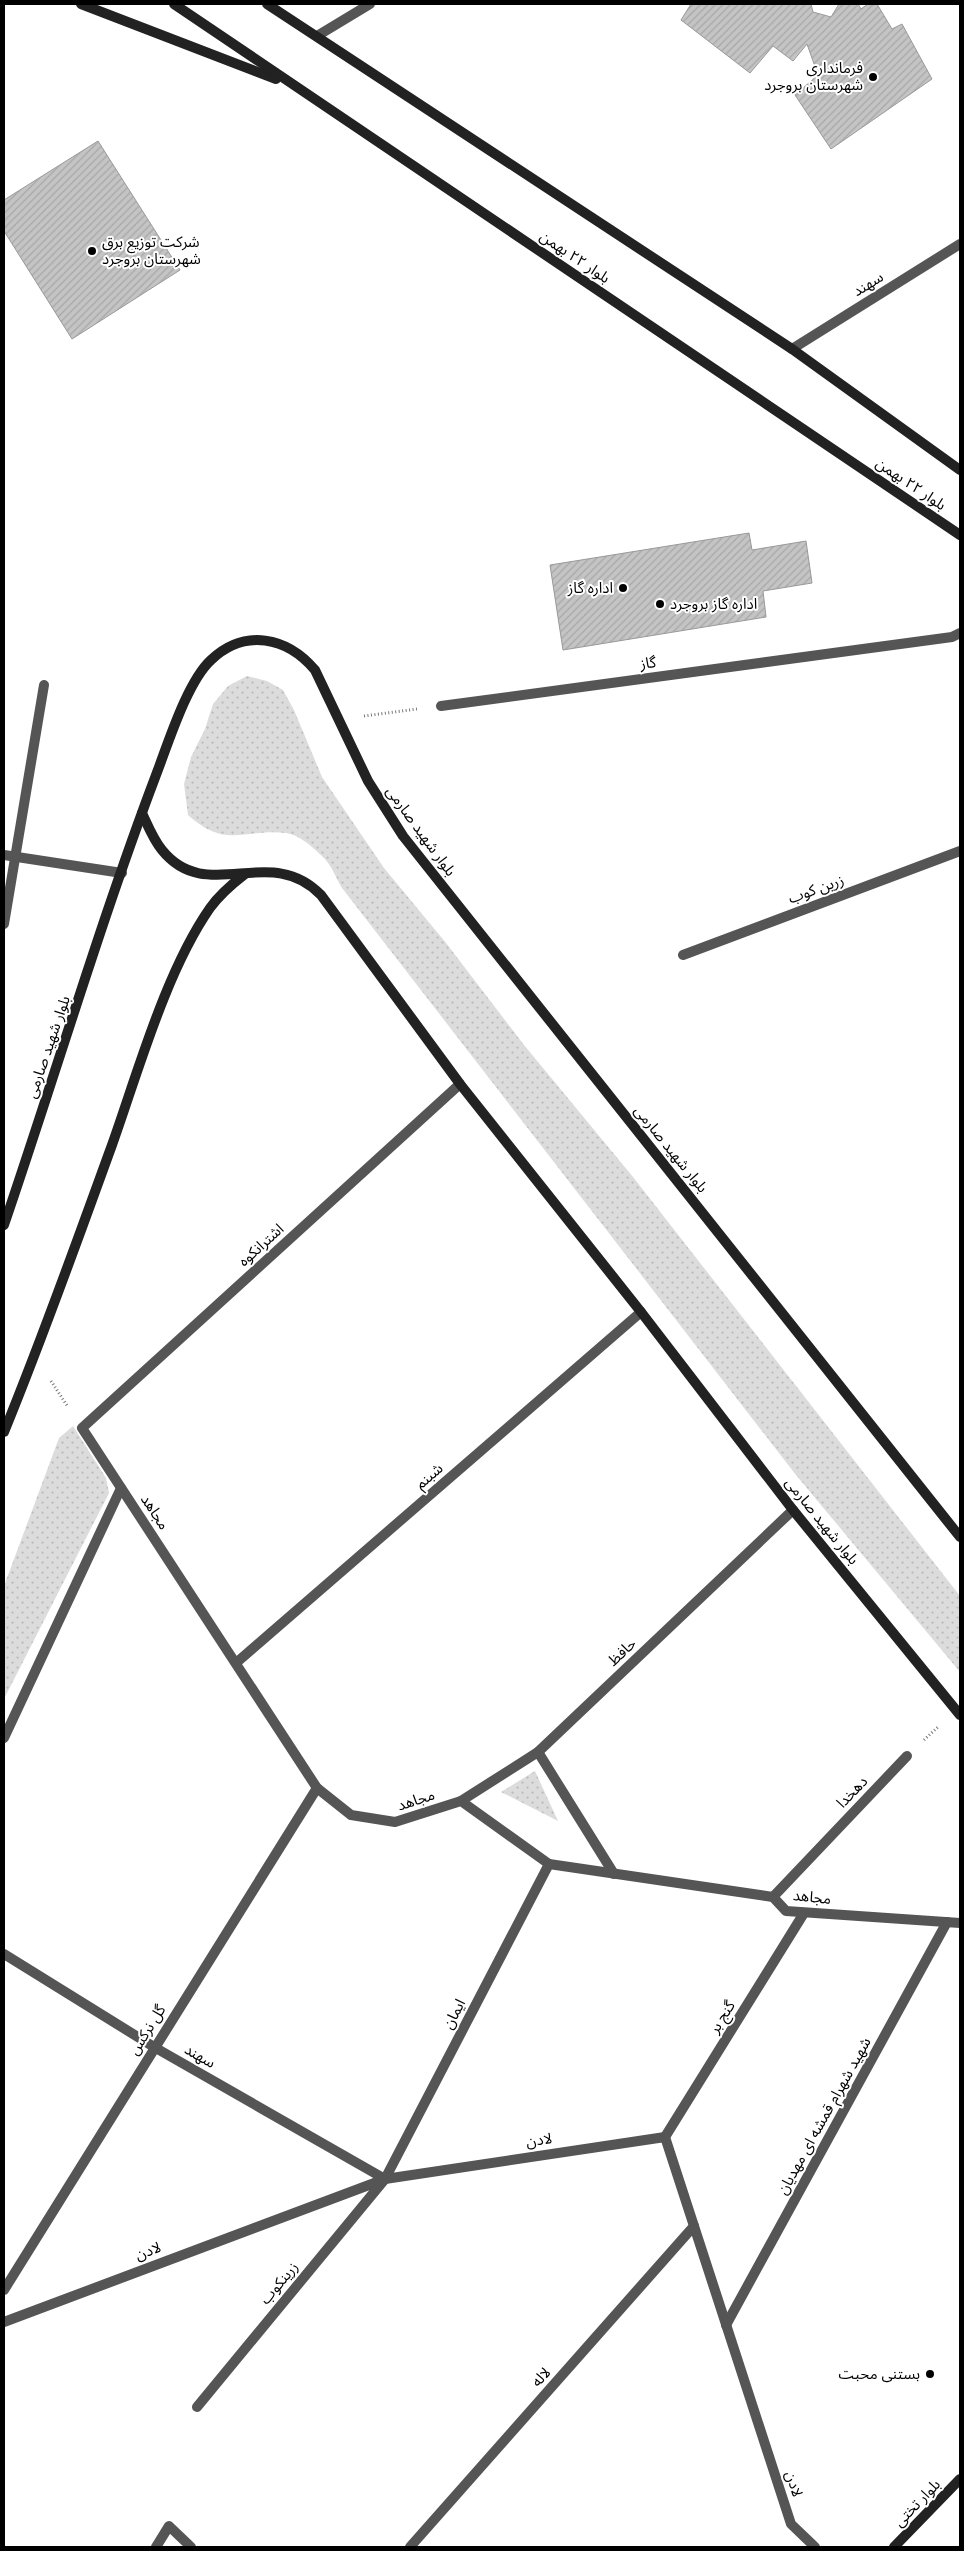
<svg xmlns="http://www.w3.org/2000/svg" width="964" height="2551" font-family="'Nunito Sans','Noto Sans Arabic',sans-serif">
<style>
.grass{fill:url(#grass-dots)}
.building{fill:url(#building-hatch);stroke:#999}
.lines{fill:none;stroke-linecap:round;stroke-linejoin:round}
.path{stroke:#777;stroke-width:3;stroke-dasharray:1 2.5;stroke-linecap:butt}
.minor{stroke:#555;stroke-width:10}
.secondary{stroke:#222;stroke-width:10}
.poi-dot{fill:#000;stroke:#fff;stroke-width:2}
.labels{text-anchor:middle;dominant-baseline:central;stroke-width:4;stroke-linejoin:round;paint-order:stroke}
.poi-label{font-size:15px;fill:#000;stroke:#fff;text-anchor:end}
.street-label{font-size:15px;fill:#000;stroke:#fff}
</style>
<defs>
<pattern id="grass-dots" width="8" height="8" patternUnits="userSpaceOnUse" patternTransform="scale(1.25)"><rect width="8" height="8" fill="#dcdcdc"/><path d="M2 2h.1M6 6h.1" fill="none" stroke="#bbb" stroke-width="1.8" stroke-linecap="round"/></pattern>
<pattern id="building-hatch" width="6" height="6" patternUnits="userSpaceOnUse" patternTransform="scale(1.25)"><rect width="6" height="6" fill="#c4c4c4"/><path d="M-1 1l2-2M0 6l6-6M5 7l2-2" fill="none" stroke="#a7a7a7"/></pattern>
</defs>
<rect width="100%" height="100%" fill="#fff"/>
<g class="grass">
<path d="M247,676l20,5 16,9 11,20 28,67 62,91 62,75 78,102 109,132 327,419v76l-164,-197 -454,-587c-6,-10 -10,-22 -18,-30 -10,-10 -24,-23 -38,-25 -42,-5 -59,17 -98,-18l-4,-31 7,-27 14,-28 8,-25 15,-18z"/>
<polygon points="73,1426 106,1478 109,1493 4,1699 4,1586 59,1438"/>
<polygon points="535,1771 558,1821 501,1792"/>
</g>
<g class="building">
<polygon points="691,4 811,4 813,12 831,17 839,4 858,4 861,9 868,4 877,4 892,29 902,24 932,79 831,149 795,95 818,75 807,44 793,61 773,46 750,73 681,20"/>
<polygon points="98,141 180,270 72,339 4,231 4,200"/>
<polygon points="749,533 752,550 806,541 812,583 763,591 766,617 563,650 550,565"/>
</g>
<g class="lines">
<g class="path">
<polyline points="364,716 417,709"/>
<polyline points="51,1381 68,1407"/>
<polyline points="924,1740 939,1726"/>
</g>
<g class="minor">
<polyline points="317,36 370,4"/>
<polyline points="792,349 960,244"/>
<polyline points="441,706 952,637 960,633"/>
<polyline points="4,855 122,873"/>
<polyline points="4,924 44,685"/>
<polyline points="683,955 960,851"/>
<polyline points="460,1084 82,1428 317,1788 351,1815 395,1822 461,1801 549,1864 773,1897 786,1911 960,1923"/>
<polyline points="236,1663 641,1312"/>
<polyline points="4,1738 121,1488"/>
<polyline points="538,1752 614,1874"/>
<polyline points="461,1801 538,1752 793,1510"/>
<polyline points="773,1897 907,1756"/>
<polyline points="4,1954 154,2047 385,2179"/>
<polyline points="665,2137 804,1913"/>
<polyline points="4,2290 317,1788"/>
<polyline points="4,2322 385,2179 665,2137 791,2524 815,2547"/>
<polyline points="726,2325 947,1922"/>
<polyline points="197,2407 385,2179 549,1864"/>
<polyline points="156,2547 169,2526 191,2547"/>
<polyline points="410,2547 694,2226"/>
</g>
<g class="secondary">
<polyline points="81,4 276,79"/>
<polyline points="174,4 960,535"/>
<polyline points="267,4 792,349 960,470"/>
<path d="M142,813c6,13 11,26 20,37 45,56 108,-8 159,45l139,189 181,228 152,198 167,205"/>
<path d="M4,1225c51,-149 96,-302 152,-450 12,-31 31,-93 55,-115 34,-32 76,-23 104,10l53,111 35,55 557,701"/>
<path d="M4,1432c39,-95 73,-191 108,-287 26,-73 54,-174 98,-237 10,-14 22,-24 35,-34"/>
<polyline points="894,2547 960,2479"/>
</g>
</g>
<g class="poi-dot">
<circle cx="873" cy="77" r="5"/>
<circle cx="92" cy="251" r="5"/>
<circle cx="623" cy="588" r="5"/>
<circle cx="660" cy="604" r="5"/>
<circle cx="930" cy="2374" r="5"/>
</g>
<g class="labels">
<g class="poi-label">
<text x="863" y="68">فرمانداری<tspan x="863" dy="17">شهرستان بروجرد</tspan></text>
<text x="102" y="242" text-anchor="start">شرکت توزیع برق<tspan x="102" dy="17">شهرستان بروجرد</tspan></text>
<text x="613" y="588">اداره گاز</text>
<text x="670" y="604" text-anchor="start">اداره گاز بروجرد</text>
<text x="920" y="2374">بستنی محبت</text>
</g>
<g class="street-label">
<text transform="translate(575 257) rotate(34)">بلوار ۲۲ بهمن</text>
<text transform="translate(868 284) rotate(-32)">سهند</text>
<text transform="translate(911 484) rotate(34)">بلوار ۲۲ بهمن</text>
<text transform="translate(648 663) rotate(-8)">گاز</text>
<text transform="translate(421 831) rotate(54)">بلوار شهید صارمی</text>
<text transform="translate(816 889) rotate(-20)">زرین کوب</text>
<text transform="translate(48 1047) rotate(-71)">بلوار شهید صارمی</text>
<text transform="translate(671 1149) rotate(51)">بلوار شهید صارمی</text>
<text transform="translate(261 1245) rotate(-42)">اشترانکوه</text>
<text transform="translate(429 1476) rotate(-41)">شبنم</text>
<text transform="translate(155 1512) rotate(57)">مجاهد</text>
<text transform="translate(822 1521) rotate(51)">بلوار شهید صارمی</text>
<text transform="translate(622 1652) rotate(-43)">حافظ</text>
<text transform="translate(852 1792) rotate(-46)">دهخدا</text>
<text transform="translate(416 1800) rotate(-18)">مجاهد</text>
<text transform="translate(812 1897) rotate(6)">مجاهد</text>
<text transform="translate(454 2014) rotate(-63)">ایمان</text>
<text transform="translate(722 2017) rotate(-58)">گنج بر</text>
<text transform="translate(147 2030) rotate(-58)">گل نرکس</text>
<text transform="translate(200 2056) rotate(30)">سهند</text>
<text transform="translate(824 2116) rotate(-61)">شهید شهرام قمشه ای مهدیان</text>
<text transform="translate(539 2140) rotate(-8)">لادن</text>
<text transform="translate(148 2251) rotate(-21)">لادن</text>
<text transform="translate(279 2283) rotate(-50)">زرینکوب</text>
<text transform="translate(541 2377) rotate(-48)">لاله</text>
<text transform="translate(794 2484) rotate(72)">لادن</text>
<text transform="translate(917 2503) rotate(-46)">بلوار تختی</text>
</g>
</g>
<rect width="964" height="2551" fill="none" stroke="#000000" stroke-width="10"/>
</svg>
